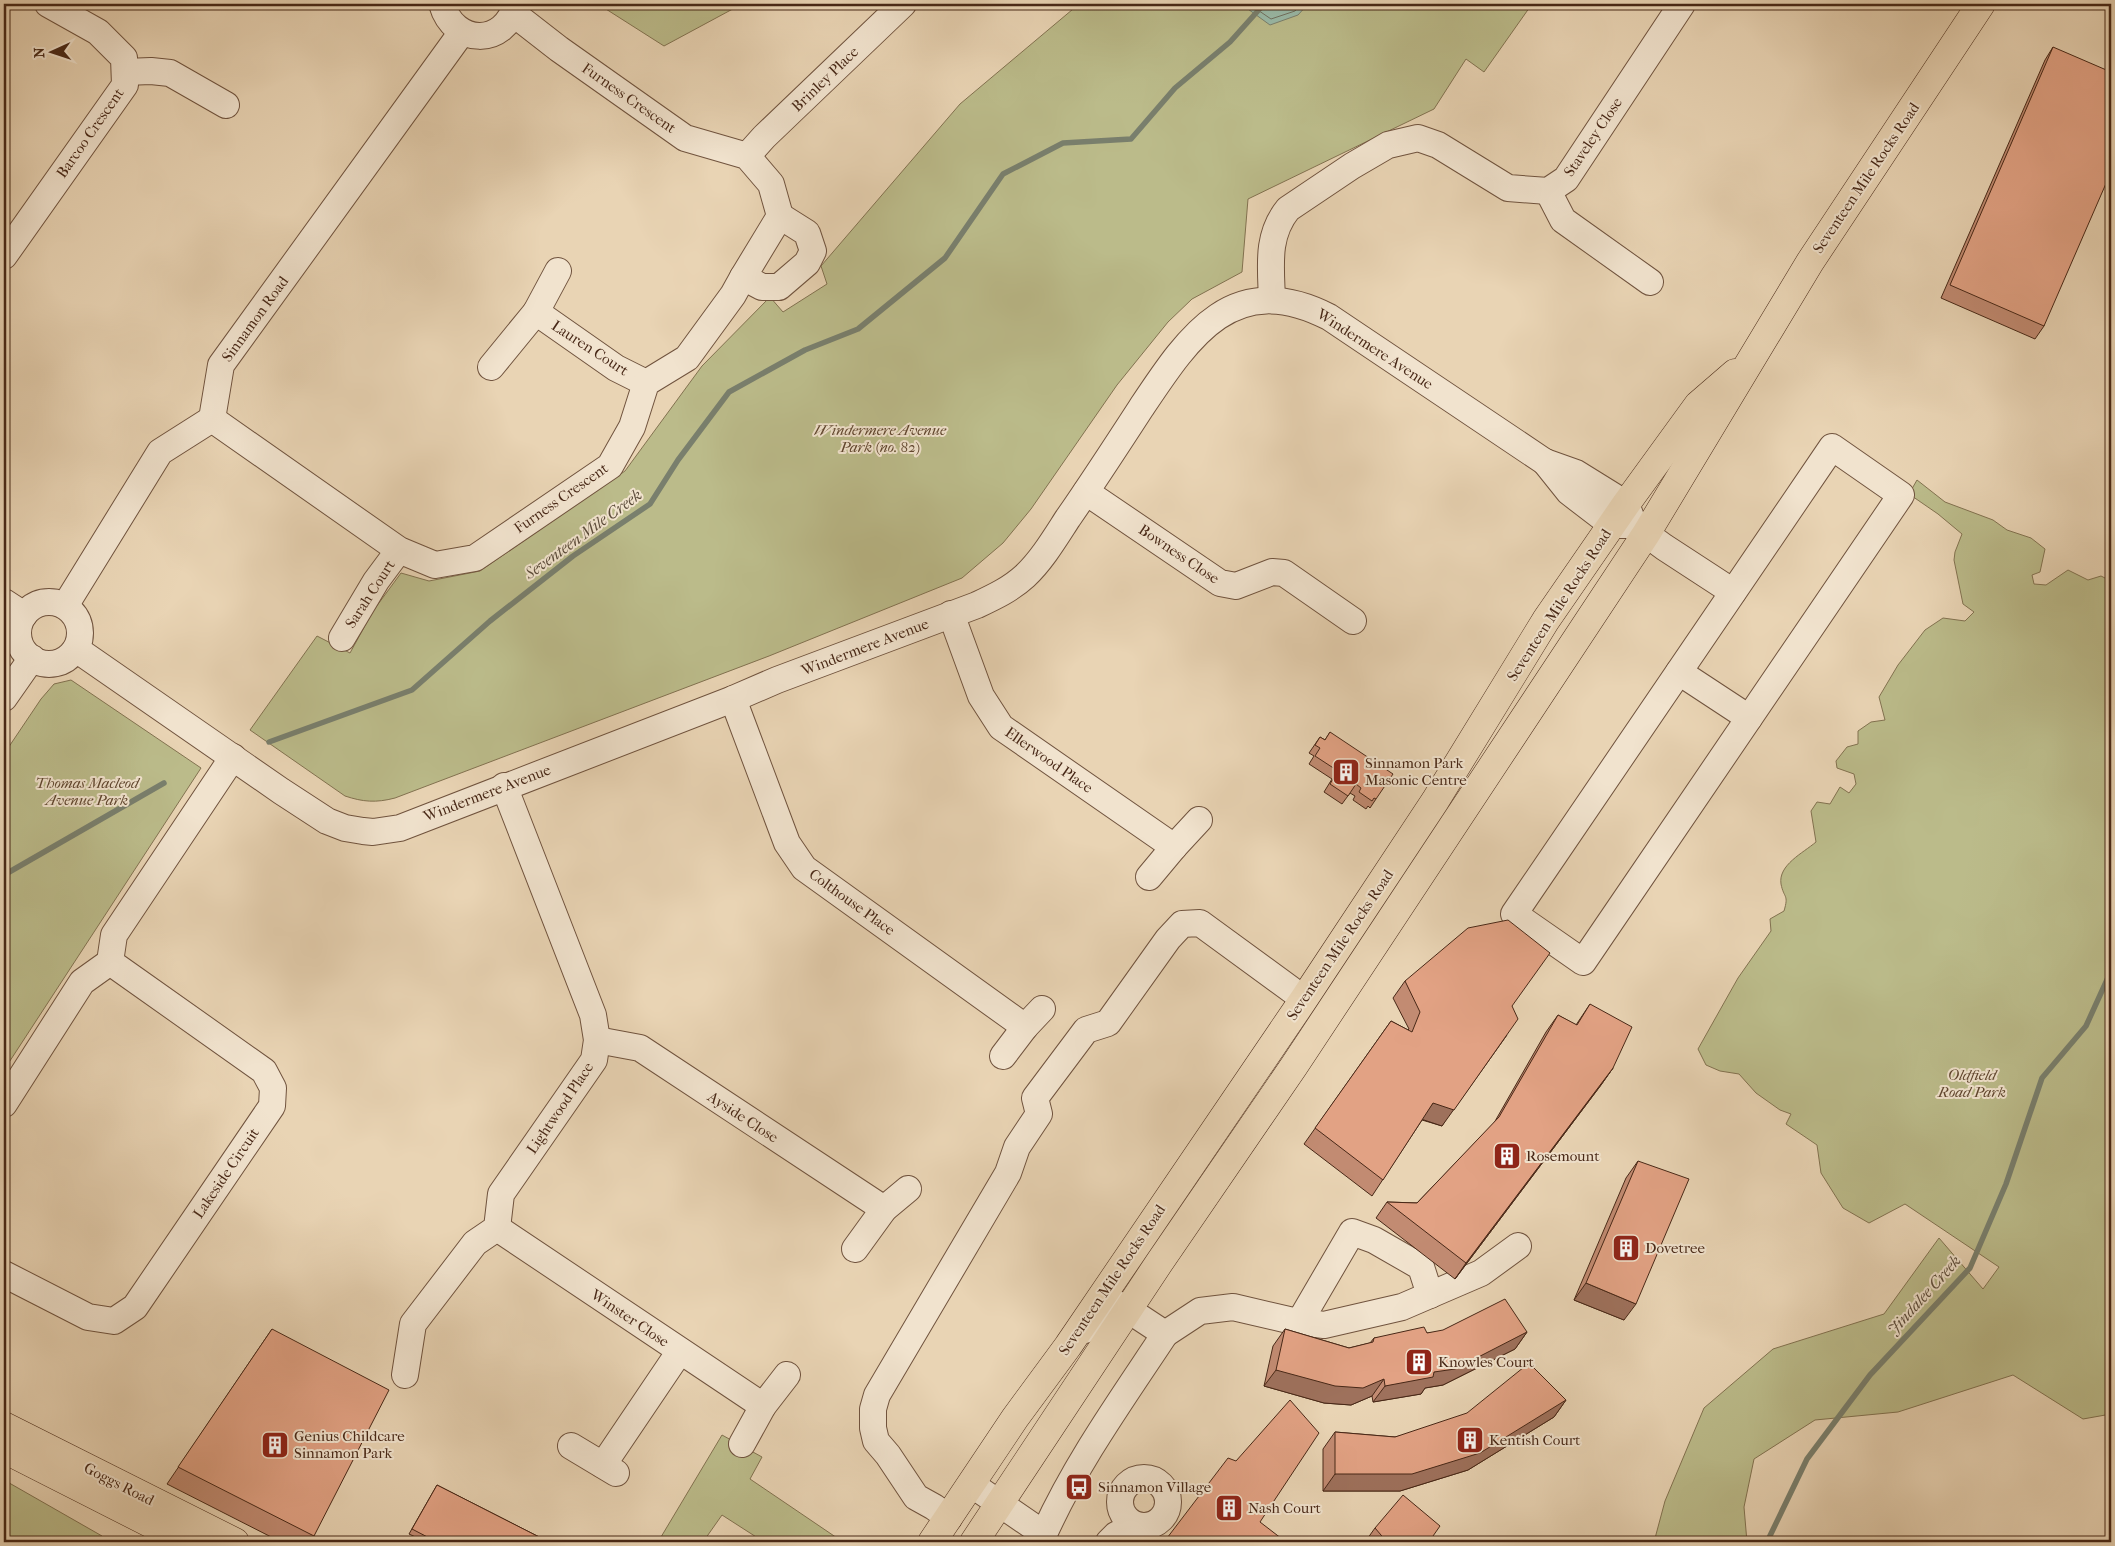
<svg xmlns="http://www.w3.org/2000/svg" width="2115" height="1546" font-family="'IM FELL French Canon',serif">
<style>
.green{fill:#bbbb8a;stroke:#827250}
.water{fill:#99b9a7;stroke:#797f6d}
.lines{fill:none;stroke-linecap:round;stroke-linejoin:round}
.shore{stroke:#70705f;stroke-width:1}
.stream{stroke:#797f6d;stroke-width:5.5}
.minor-casing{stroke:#70533e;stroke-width:28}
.major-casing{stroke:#482817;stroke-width:29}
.minor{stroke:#f1e3ce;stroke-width:26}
.major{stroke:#e9d4b4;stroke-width:28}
.wall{fill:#c28b72;stroke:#482817}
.shaded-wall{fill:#9e715c;stroke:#482817}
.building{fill:#e2a284;stroke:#482817}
.labels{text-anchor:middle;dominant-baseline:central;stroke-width:4;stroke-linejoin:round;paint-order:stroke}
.street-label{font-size:15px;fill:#482817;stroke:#f1e3ce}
.park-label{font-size:15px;font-style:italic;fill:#5f452e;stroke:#f1e3ce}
.poi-label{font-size:15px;fill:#482817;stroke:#f1e3ce;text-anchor:start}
.water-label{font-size:16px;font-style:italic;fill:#5c4c3b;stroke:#f1e3ce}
</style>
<rect width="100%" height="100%" fill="#e9d4b4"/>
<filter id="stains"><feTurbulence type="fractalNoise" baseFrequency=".004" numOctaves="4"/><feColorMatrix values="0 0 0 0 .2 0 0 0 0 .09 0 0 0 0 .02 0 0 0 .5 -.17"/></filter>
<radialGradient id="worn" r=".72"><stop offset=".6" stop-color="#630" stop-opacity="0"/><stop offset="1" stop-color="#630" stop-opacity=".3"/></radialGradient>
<g class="green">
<polygon points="598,4 742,4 664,46"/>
<path d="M1079,4h453l-48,68 -18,-13 -32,50 -186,90 -6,73 -50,27 -24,23 -51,63 -86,124 -28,34 -41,35 -193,78 -374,142c-19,5 -32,4 -50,-2l-95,-66 67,-94 33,17 23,-42 28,-38 28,8 51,-10 145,-100 77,-105 68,-69 13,15 44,-28 -6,-18 139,-162z"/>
<path d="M1917,480l28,22 48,18 14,10 24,8 14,11 -5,23 -8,3 2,9 12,1 22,-15 20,10 13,-4 10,5v833l-28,5 -70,-44 -115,37 -83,8 -61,39 -10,48 3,35h-93l11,-41 39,-93 69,-59 111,-35 55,-76 44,51 16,-22 -94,-63 -36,19 -26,-15 -22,-35 -4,-28 -31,-21 5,-10 -11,-4 -24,-17 -17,-19 -19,-3 -14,-6 -8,-16 40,-71 33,-47 -1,-12 14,-8c5,-17 0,-12 -3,-27 -3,-19 22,-31 35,-42l-5,-31 6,-9 13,2 10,-17 9,6 7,-9 -2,-10 -17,-6 -1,-7 11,-14 11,-3v-13l13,-9 14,-2 -6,-23 19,-32 27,-35 18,-12 22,3 9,-9 -11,-8 -9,-44 1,-8 7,-18 -24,-20 -29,-20z"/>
<polygon points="71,680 201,768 4,1070 4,754 41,699 54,684"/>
<polygon points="722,1435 762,1457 750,1479 843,1542 764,1542 722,1515 703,1542 658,1542"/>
<polygon points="4,1480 102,1536 102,1542 4,1542"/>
</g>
<polygon class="water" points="1241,4 1308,4 1298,15 1270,25"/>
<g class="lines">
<polyline class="shore" points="1249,4 1271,19 1295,11 1301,4"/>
<g class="stream">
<polyline points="269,742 412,690 490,621 573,556 650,504 678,460 729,392 805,350 858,329 945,258 1003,174 1063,143 1131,139 1175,88 1230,42 1264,4"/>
<polyline points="4,875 164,783"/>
<polyline points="1767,1542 1807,1459 1870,1375 1970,1268 2006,1184 2042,1078 2086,1026 2111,971"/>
</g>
<g class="minor-casing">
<g id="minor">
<path d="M442,4c12,42 63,43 74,0"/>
<polyline points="125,72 151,71 170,73 226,105"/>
<polyline points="747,156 764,137 903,4"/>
<polyline points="1548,191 1563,220 1650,282"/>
<polyline points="4,256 125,85 124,58 98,32 48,4"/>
<polyline points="743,277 762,287 779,287 807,263 813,251 807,233 780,216"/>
<path d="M1272,300c-1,-33 -6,-64 16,-91l64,-43 36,-21 30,-7 20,7 70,43 40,3 18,-12 116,-175"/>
<polyline points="536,312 616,368 646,383"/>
<polyline points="491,367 536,312 558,271"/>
<polyline points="212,419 399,550 435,565 475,558 610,466 632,427 646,383 687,358 733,295 743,277 780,216 771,184 747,156 685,138 559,49 514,14"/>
<polygon points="1832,447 1901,495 1583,962 1514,914"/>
<polyline points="1545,462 1569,492 1612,525 1634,525"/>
<polyline points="1086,492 1220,583 1236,586 1272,572 1284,573 1353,621"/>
<polyline points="4,602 24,615"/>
<circle cx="49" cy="633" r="31"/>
<polyline points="65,606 160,452 212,419 221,365 462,32"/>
<polyline points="951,614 981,696 1001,727 1174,847"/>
<polyline points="342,638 376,581 399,550"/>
<path d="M76,649l205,142 46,30 18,7 18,3 10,1 27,-4 333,-129 44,-19 200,-75c17,-8 34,-16 48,-29 17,-16 30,-38 43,-58 25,-36 49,-73 73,-110 48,-72 92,-140 188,-91l216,145 31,11 50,31 8,21 30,22 69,45"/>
<polyline points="1679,672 1749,718"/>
<polyline points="4,698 32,658"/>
<polyline points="733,699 787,843 804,868 1025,1027"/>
<polyline points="1149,877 1174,847 1199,820"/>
<polyline points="597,1040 640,1048 884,1209"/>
<polyline points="1003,1056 1025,1027 1042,1009"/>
<polyline points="4,1104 82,982 110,962 114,935 233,757"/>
<polyline points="497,1228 763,1406"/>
<polyline points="855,1249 884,1209 908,1189"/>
<polyline points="4,1274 88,1317 114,1321 135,1307 272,1106 273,1088 264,1071 110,962"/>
<polyline points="1300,1321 1352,1232 1374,1240 1421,1267 1430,1295"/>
<polyline points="1165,1334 1200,1311 1233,1307 1293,1321 1324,1325 1402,1307 1481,1273 1518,1246"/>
<polyline points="405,1375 413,1324 475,1243 497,1228 501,1194 594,1060 597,1040 593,1015 504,786"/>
<polyline points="742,1444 763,1406 787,1375"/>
<polyline points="571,1446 616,1473"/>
<polyline points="603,1465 680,1351"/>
<circle cx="1144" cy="1502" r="24"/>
<path d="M971,1484l73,50c32,-71 78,-135 121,-200l-44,-29 -12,3 -24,22"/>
<polyline points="949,1518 934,1507 916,1497 888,1455 876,1441 873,1428 873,1409 877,1395 1008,1173 1017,1147 1039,1114 1035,1098 1086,1030 1108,1023 1168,939 1182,924 1200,923 1304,999"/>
<polyline points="1109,1542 1116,1535 1135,1525"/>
</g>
</g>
<g class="major-casing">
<g id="major">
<polyline points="4,1426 235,1542"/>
<polyline points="4,1449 187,1542"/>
<polyline points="932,1542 1015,1418 1068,1346 1304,999 1435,801 1546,620 1626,504 1698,405 1735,373"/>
<polyline points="974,1542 1159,1263 1294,1066 1646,534 1810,262 1981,4"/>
</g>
</g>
<use href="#minor" class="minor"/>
<use href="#major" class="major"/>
</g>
<g class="wall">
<polygon points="2053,47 2044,326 2035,339 1941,298 2045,60"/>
<polygon points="1330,732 1376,799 1370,808 1368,806 1366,809 1353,800 1355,796 1350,793 1342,804 1324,792 1332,779 1309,764 1314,756 1309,753 1320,737 1325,740"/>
<polygon points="1405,981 1512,1006 1442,1126 1422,1120 1372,1196 1304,1144 1391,1021 1408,1030 1409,1029 1393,998"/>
<polygon points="1590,1004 1613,1068 1601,1085 1455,1279 1376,1218 1387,1202 1417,1203 1494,1123 1546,1032 1558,1015 1576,1025"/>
<polygon points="1638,1161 1624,1320 1574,1300 1626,1178"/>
<polygon points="272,1329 314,1536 310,1542 281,1542 167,1484"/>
<polygon points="1285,1329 1349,1348 1370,1343 1374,1338 1427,1333 1527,1332 1515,1349 1443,1385 1425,1388 1421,1394 1373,1402 1372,1396 1351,1405 1324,1403 1264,1386 1273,1346"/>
<polygon points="1566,1400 1554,1417 1468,1470 1400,1491 1323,1491 1323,1449 1335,1432 1395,1437"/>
<polygon points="437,1485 549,1542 426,1542 409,1534"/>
<polygon points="1375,1528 1433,1536 1440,1542 1365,1542"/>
</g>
<g class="shaded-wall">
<polygon points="1507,1035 1442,1126 1421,1119 1433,1103"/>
<polygon points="1613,1068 1601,1085 1455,1279 1466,1263"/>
<polygon points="1586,1283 1636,1304 1624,1320 1574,1300"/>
<polygon points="1527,1332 1515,1349 1443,1385 1425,1388 1421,1394 1373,1402 1385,1386 1434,1372"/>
<polygon points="1276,1370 1384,1379 1372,1396 1351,1405 1324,1403 1264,1386"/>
<polygon points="1566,1400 1554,1417 1468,1470 1400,1491 1323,1491 1335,1474"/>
</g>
<g class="building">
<polygon points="2053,47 2111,72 2111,172 2044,326 1950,285"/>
<polygon points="1330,732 1393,774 1376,799 1374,798 1372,801 1359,792 1361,788 1356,784 1348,796 1330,784 1338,771 1315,756 1320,748 1315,745 1320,737 1325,740"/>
<polygon points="1508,920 1550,953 1512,1006 1518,1019 1454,1110 1433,1103 1383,1180 1315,1128 1391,1021 1412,1032 1420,1012 1405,981 1468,928"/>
<polygon points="1590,1004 1632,1027 1613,1068 1466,1263 1387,1202 1417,1203 1499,1117 1558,1015 1577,1025"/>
<polygon points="1638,1161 1689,1179 1636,1304 1586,1283"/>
<polygon points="1505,1299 1527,1332 1455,1369 1434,1372 1433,1377 1385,1386 1384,1379 1363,1388 1335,1386 1276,1370 1285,1329 1349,1348 1373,1342 1374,1338 1424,1327 1427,1333 1443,1330"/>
<polygon points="272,1329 389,1390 314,1536 178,1467"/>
<polygon points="1529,1363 1566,1400 1480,1453 1412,1474 1335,1474 1335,1432 1395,1437 1467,1413"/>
<polygon points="1290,1400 1319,1433 1260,1522 1286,1542 1164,1542 1228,1458 1236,1461"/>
<polygon points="437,1485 549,1542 437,1542 412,1529"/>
<polygon points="1403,1495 1440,1526 1433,1536 1440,1542 1387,1542 1375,1528"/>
</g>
<defs>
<g id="building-square" transform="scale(1.4375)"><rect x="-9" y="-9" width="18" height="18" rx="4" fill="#8f2418" stroke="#f1e3ce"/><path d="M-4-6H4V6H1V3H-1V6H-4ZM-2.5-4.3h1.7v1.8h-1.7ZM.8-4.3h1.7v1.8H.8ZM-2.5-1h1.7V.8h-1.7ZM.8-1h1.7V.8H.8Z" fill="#fff"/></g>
<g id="bus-square" transform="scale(1.4375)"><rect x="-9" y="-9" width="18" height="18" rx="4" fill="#8f2418" stroke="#f1e3ce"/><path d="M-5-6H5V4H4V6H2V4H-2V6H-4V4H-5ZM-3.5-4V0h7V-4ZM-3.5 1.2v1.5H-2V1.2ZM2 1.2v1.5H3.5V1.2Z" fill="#fff"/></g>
</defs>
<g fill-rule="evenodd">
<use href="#building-square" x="1346" y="772"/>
<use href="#building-square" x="1507" y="1156"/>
<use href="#building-square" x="1626" y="1248"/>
<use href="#building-square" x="1419" y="1362"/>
<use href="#building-square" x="1470" y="1440"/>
<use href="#building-square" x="275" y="1445"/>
<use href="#bus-square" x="1079" y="1487"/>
<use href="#building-square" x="1229" y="1508"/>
</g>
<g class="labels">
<g class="street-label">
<text transform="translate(825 79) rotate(-44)">Brinley Place</text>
<text transform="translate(629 98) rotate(35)">Furness Crescent</text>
<text transform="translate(90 133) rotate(-55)">Barcoo Crescent</text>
<text transform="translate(1593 137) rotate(-56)">Staveley Close</text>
<text transform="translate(1866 178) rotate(-56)">Seventeen Mile Rocks Road</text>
<text transform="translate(255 319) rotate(-54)">Sinnamon Road</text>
<text transform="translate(590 348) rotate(33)">Lauren Court</text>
<text transform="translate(1375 349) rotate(33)">Windermere Avenue</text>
<text transform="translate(561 498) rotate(-35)">Furness Crescent</text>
<text transform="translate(1179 554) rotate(34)">Bowness Close</text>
<text transform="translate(370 594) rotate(-57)">Sarah Court</text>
<text transform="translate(1559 605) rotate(-57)">Seventeen Mile Rocks Road</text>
<text transform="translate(865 647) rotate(-21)">Windermere Avenue</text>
<text transform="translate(1049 760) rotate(35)">Ellerwood Place</text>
<text transform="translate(487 793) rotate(-21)">Windermere Avenue</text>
<text transform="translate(852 902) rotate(36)">Colthouse Place</text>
<text transform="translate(1340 945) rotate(-56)">Seventeen Mile Rocks Road</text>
<text transform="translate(560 1108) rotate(-56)">Lightwood Place</text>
<text transform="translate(743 1117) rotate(33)">Ayside Close</text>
<text transform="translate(226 1173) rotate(-56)">Lakeside Circuit</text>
<text transform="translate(1112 1280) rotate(-56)">Seventeen Mile Rocks Road</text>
<text transform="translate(630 1318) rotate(34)">Winster Close</text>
<text transform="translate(119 1484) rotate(27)">Goggs Road</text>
</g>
<g class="park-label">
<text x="880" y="430">Windermere Avenue<tspan x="880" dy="17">Park (no. 82)</tspan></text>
<text x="87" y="783">Thomas Macleod<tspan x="87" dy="17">Avenue Park</tspan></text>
<text x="1972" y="1075">Oldfield<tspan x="1972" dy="17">Road Park</tspan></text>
</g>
<g class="poi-label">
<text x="1365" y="763">Sinnamon Park<tspan x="1365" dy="17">Masonic Centre</tspan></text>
<text x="1526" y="1156">Rosemount</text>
<text x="1645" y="1248">Dovetree</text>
<text x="1438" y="1362">Knowles Court</text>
<text x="294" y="1436">Genius Childcare<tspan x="294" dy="17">Sinnamon Park</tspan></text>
<text x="1489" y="1440">Kentish Court</text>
<text x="1098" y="1487">Sinnamon Village</text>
<text x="1248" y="1508">Nash Court</text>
</g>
<g class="water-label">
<text transform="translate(583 534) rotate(-36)">Seventeen Mile Creek</text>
<text transform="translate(1924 1295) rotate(-48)">Jindalee Creek</text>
</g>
</g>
<rect width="2115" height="1546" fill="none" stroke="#e9d4b4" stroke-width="20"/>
<rect x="5" y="5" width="2105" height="1536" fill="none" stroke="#482817" stroke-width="2.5"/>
<rect x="10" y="10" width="2095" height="1526" fill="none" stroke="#482817"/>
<g transform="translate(52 52) rotate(267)" stroke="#f1e3ce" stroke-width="4" paint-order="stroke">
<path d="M0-4L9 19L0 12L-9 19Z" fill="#482817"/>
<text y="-8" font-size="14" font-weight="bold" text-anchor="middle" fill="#482817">N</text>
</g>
<rect width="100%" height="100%" filter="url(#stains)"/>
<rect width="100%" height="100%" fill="url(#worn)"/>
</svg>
